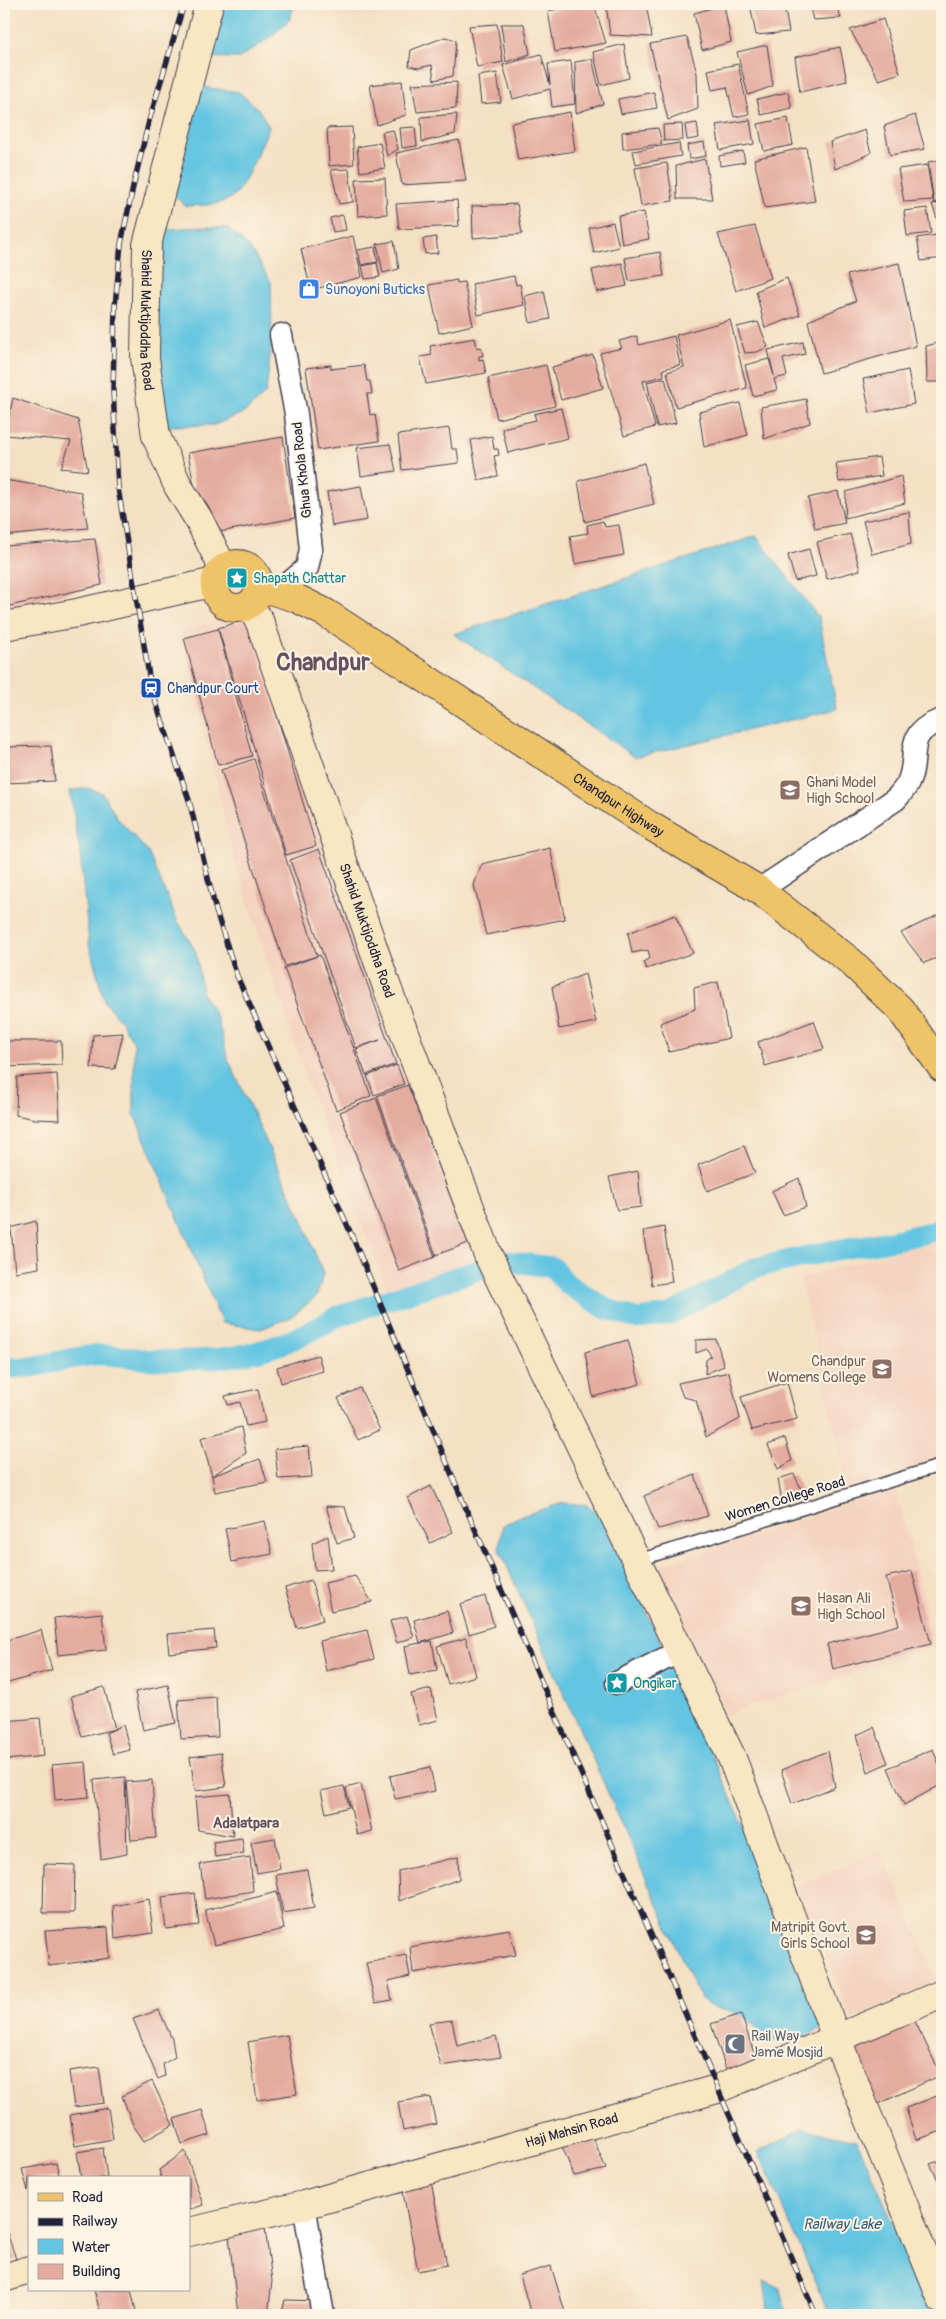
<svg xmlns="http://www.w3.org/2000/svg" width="946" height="2319" font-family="Pangolin,sans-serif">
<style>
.built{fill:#f4d3c0}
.water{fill:#63c5e1;stroke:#42748e}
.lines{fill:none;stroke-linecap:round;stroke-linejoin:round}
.canal{stroke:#63c5e1;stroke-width:21}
.building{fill:#e4ab9f}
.lane-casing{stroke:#423e4f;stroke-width:14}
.street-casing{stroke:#423e4f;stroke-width:25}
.secondary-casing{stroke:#423e4f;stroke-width:30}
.primary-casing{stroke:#423e4f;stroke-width:30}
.lane{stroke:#fff;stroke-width:11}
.street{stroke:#fff;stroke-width:22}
.secondary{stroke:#f9e7c3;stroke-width:28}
.primary{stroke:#efc469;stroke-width:28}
.rail-casing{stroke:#22223b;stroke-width:5.5}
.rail{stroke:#fcf5e5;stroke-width:4;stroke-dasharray:11;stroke-linecap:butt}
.labels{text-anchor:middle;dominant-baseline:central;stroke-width:4;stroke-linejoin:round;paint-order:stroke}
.shop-label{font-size:14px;fill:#366cbe;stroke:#fcf5e5;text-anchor:start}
.street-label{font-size:14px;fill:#22223b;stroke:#fcf5e5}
.culture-label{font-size:14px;fill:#0d838f;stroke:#fcf5e5;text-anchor:start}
.transit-label{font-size:14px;fill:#164399;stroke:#fcf5e5;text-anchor:start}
.education-label{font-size:14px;fill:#785e54;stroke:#fcf5e5;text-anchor:start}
.worship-label{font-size:14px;fill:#5b616d;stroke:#fcf5e5;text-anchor:start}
.neighbourhood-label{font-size:15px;font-weight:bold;fill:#66525e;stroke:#fcf5e5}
.water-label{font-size:15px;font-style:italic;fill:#395b75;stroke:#fcf5e5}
.town-label{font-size:24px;font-weight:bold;fill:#66525e;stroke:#fcf5e5}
</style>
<rect width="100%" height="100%" fill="#fcf5e5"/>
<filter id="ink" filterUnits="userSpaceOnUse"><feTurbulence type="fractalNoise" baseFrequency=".02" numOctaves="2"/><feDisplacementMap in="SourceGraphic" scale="10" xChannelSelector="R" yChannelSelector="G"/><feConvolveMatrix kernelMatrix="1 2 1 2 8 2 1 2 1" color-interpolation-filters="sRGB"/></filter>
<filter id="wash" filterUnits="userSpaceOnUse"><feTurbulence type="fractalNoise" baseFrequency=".0096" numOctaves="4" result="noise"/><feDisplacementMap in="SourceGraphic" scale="20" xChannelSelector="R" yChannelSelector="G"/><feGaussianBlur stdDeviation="1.12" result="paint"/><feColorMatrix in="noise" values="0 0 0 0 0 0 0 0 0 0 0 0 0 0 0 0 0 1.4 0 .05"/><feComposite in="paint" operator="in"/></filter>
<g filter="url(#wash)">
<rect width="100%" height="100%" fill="#f4e0c3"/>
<g class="built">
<polygon points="251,615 479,1264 389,1294 307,1082 233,855 181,629"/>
<polygon points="942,1239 942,1460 848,1488 800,1278"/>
<polygon points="895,1488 937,1646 726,1714 657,1567"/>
<polygon points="881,1851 937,1982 852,2018 796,1887"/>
</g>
<g class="water">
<polygon points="216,4 295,4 289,20 271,37 239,58 200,57"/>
<path d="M194,86l45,6 20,18 10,17c-7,16 -24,60 -37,70 -12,9 -31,8 -46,9l-20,-17z"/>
<polygon points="194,227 227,228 250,248 271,282 272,339 266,393 245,412 214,425 164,426 147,344 161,230"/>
<polygon points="756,536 819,618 837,709 635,757 454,634"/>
<polygon points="87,788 102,793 118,819 148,852 177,920 196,952 202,993 217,1018 228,1059 302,1219 323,1274 317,1296 291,1317 261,1329 222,1323 134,1114 134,1043 121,1021 105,1003 89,944 80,853 70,791"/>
<path d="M563,1503l24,2 13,10 81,169 141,321v23c-13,8 -40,18 -55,9 -9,-6 -16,-17 -27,-22 -26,-10 -30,0 -46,-29l-195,-438 4,-23 15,-8z"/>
<polygon points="803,2129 857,2140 933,2315 830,2315 758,2151"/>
<polygon points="764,2281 781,2290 788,2315 769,2315"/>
</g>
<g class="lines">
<path class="canal" d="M4,1367c30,4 59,-9 90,-12 21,-2 43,5 64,5 69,2 118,-6 178,-43l169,-56 47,6 15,17 38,24 32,11 32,-4 86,-47 75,-17 65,-11 36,-8 11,-5"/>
</g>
<g id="blocks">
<g class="building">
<polygon points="583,4 594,4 606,43 555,52 548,11"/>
<polygon points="606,4 646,4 652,37 610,35"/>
<polygon points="750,4 784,4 789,32 756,35"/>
<polygon points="809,4 836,4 841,18 813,20"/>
<polygon points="884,4 899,4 899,5 891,8"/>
<polygon points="724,5 731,42 702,50 694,13"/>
<polygon points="883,19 900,73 879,80 850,30"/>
<polygon points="497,24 503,62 477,67 469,26"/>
<polygon points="501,24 524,24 530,54 506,62"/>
<polygon points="445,37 456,40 453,76 434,80 432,65 418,68 409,66 411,50"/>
<polygon points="687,37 697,73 698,109 668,120 650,44"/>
<polygon points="624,44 629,78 601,85 593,52"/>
<polygon points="767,45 773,86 748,95 737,52"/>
<polygon points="840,47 847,81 800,92 795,57"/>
<polygon points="541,54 550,85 548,64 571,61 575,104 552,107 550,89 513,99 503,65"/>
<polygon points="592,59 603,104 576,113 575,62"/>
<polygon points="738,64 749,114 734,117 727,87 712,90 708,70"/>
<polygon points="497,73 501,102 481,104 478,76"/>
<polygon points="402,81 406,115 377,125 370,85"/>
<polygon points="457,82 456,108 417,112 412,84"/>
<polygon points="654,92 657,108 621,114 618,99"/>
<polygon points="788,92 792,108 761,115 757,99"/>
<polygon points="570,112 575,151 518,160 511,123"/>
<polygon points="457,114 455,134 422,142 421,117"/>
<polygon points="915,115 925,149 890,155 884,126"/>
<polygon points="788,118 793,145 764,151 758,124"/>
<polygon points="750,120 754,144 720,150 716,125"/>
<polygon points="697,123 699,138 687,140 685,125"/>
<polygon points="682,124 683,140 664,141 663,125"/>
<polygon points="352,127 354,164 329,166 327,128"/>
<polygon points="415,127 417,146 402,148 400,128"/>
<polygon points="658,128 662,144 623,149 622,132"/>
<polygon points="393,130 398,149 387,156 382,132"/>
<polygon points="865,130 871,153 835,169 830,142"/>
<polygon points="459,140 466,181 402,185 396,153"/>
<polygon points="704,142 706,156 689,159 687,145"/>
<polygon points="380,143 385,168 360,172 357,147"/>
<polygon points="679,143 681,156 636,164 633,151"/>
<polygon points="806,147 815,201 765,208 754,159"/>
<polygon points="743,151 745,162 720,166 719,156"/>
<polygon points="705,159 712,199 677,199 676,166"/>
<polygon points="942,160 942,202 934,203 928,162"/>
<polygon points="667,163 673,201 641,206 635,168"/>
<polygon points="927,165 933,200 904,202 898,169"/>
<polygon points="349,169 353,202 339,204 331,170"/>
<polygon points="385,178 387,214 358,216 356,179"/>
<polygon points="457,200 459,226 399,229 396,204"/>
<polygon points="942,203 942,225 939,225 932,204"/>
<polygon points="517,204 522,234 473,238 472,206"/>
<polygon points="927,208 931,233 907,236 904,211"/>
<polygon points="644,212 649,239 622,244 618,216"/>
<polygon points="343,215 346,230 333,232 330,218"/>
<polygon points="613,222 619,247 594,253 589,228"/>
<polygon points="755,226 771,278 736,291 718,234"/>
<polygon points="942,234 942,258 921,261 917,238"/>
<polygon points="353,236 362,277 311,290 301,249"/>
<polygon points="436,237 438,253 425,254 423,239"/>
<polygon points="394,241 399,269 383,273 377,244"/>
<polygon points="375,247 378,262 361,265 358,250"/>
<polygon points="660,252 664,276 629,281 625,258"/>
<polygon points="377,263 380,277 365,279 362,266"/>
<polygon points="622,263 627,286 597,292 592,270"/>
<polygon points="899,263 916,346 821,373 808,321 856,301 847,275"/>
<polygon points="514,276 516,285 520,284 524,305 478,315 472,284"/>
<polygon points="787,278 800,315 765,328 756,291"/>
<polygon points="457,280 457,283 464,282 473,325 439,333 429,285"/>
<polygon points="544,291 550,319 530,323 525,296"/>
<polygon points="730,320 747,388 676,407 667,372 684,367 676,335"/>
<polygon points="758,322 768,347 757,352 745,353 737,327"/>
<polygon points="637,336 639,345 674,336 680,365 663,369 664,376 643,381 655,427 624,436 600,353 622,348 619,341"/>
<polygon points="475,338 477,348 481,347 483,356 479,356 479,360 483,359 486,373 426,384 420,357 432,355 430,346"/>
<polygon points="803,342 805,354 783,359 787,376 774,379 777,390 753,396 745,365 769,359 774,376 768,350"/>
<polygon points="942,342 942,382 927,382 926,346"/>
<polygon points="593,355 603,388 561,400 552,367"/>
<polygon points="331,365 331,369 364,365 367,381 370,381 372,394 367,394 370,415 375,414 379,441 318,450 306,368"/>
<polygon points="546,365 555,406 497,419 488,378"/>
<polygon points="908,370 914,404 870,413 863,379"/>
<polygon points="665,378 676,423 657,427 647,382"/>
<polygon points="13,398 78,420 88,471 61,468 71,441 5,435"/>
<polygon points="806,399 810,423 764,439 761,407"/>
<polygon points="740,403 748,435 704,447 699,412"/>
<polygon points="561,408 568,438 508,453 502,428 536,420 534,414"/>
<polygon points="449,428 452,449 457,449 459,463 402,470 398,435"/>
<polygon points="492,436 494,449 498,449 499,455 494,456 498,476 478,480 471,440"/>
<polygon points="283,437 295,518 203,535 188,453"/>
<polygon points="390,444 396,471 361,476 357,448"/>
<polygon points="879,457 882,476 839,482 836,463"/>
<polygon points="644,463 654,504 585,522 578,481"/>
<polygon points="901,476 905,503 845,518 846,492"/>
<polygon points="4,480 81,492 88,528 4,536"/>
<polygon points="361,486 367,520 332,526 327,492"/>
<polygon points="838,491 845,523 815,529 808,498"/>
<polygon points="909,512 911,544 872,554 863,521"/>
<polygon points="603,521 605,527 619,525 624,555 575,564 570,536 588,533 587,525"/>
<polygon points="850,534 860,570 827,579 817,542"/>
<polygon points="95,539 102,585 5,607 4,546"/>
<polygon points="809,549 816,576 795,581 788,555"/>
<polygon points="248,619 316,846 286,855 218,628"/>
<polygon points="218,629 252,756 218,765 184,638"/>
<polygon points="51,746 55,781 4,783 4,747"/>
<polygon points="254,759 317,956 285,966 221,770"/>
<polygon points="550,848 565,919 486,935 474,885 482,864"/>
<polygon points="319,849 396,1064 366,1075 356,1049 380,1040 356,1048 290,860"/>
<polygon points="942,913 942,956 924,963 901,933"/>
<polygon points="675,915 693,953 646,969 643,962 650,958 648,950 632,953 628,933"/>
<polygon points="320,955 371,1096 336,1110 284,968"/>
<polygon points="585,974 596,1022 559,1029 552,987"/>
<polygon points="718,982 729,1038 669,1052 660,1023 695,1009 694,988"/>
<polygon points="814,1021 824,1049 765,1066 758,1042"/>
<polygon points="123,1033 115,1069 91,1068 93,1035"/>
<polygon points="4,1041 61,1041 62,1065 4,1067"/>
<polygon points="397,1065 404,1084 374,1095 367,1076"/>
<polygon points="57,1074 60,1120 35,1119 16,1115 17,1077"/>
<polygon points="408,1085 468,1243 436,1255 377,1096"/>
<polygon points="376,1098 435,1257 399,1271 340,1112"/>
<polygon points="744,1146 755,1173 707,1191 698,1165"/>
<polygon points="638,1171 641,1207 617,1210 609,1177"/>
<polygon points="799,1178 806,1207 783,1215 772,1191"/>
<polygon points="36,1221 39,1268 15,1272 11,1228"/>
<polygon points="664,1227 672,1282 652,1285 643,1231"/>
<polygon points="716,1339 724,1366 705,1374 706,1360 711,1356 707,1349 696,1353 696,1340"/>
<polygon points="628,1340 640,1384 593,1397 585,1352"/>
<polygon points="318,1355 323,1371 281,1383 277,1367"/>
<polygon points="729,1372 740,1419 706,1437 696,1400 683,1397 678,1383"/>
<polygon points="787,1382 797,1419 752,1430 741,1397"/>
<polygon points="360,1388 380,1430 358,1440 338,1398"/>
<polygon points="258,1389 265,1422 246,1426 240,1402 228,1405 225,1396"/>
<polygon points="241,1427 246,1453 212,1476 201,1438"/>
<polygon points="785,1438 792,1461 778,1469 768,1445"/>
<polygon points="309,1446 312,1477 278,1479 275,1449"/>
<polygon points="260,1459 267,1482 215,1492 212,1476"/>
<polygon points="794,1474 804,1495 782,1501 778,1479"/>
<polygon points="695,1475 708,1516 658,1529 644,1496"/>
<polygon points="431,1486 453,1532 430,1543 408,1498"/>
<polygon points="326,1506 345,1507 354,1538 337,1543"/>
<polygon points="265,1521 272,1554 232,1562 225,1529"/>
<polygon points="328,1536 332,1569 315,1570 312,1543"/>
<polygon points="912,1571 931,1644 833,1669 827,1644 899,1625 886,1577"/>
<polygon points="355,1576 372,1602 331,1611 325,1583"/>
<polygon points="311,1580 323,1620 297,1628 285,1588"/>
<polygon points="485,1596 494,1626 469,1634 460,1604"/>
<polygon points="447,1611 453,1633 420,1643 432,1641 437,1670 410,1675 405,1646 420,1643 414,1620"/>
<polygon points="102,1613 106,1650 58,1655 54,1618"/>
<polygon points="407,1616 414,1637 397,1643 390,1621"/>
<polygon points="41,1630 52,1670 5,1684 4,1641"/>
<polygon points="214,1630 216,1648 169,1653 167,1634"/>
<polygon points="367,1630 374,1659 326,1671 320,1641"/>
<polygon points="466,1638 476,1676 448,1684 437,1646"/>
<polygon points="168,1685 176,1723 143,1730 135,1692"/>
<polygon points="104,1687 115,1729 82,1737 71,1696"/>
<polygon points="431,1689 438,1720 419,1725 411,1694"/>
<polygon points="216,1697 218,1737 181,1739 178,1700"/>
<polygon points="40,1718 44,1756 6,1760 4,1721"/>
<polygon points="123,1725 130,1750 113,1754 106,1733"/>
<polygon points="874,1727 888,1763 868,1772 857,1735"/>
<polygon points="933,1749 942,1773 942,1784 904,1805 888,1768"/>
<polygon points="828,1751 835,1787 792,1804 781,1770"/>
<polygon points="221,1753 226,1787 195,1791 190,1757"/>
<polygon points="86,1762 89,1797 55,1800 52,1765"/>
<polygon points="430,1767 435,1791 395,1799 390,1776"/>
<polygon points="125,1777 127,1854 101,1859 94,1780"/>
<polygon points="152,1780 156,1838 131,1840 126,1782"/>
<polygon points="361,1784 372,1831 357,1835 346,1788"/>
<polygon points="344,1786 349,1807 326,1813 321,1791"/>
<polygon points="230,1794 233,1836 198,1830 195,1797"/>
<polygon points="242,1838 244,1853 215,1857 213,1842"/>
<polygon points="275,1838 280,1869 257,1873 251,1842"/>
<polygon points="250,1857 253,1891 205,1899 200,1864"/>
<polygon points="458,1857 459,1879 399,1901 398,1871"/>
<rect x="4" y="1859" width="2" height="51"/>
<polygon points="44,1864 75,1865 74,1913 43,1913"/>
<polygon points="307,1870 314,1908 283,1913 276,1875"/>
<polygon points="277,1892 284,1929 214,1945 205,1910"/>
<polygon points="195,1893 199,1925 166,1929 162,1897"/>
<polygon points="149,1899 153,1933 115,1939 113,1906"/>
<polygon points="108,1927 110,1958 49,1966 45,1931"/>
<polygon points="509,1929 516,1955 413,1973 410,1947"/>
<polygon points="406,1955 410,1976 388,1981 392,2000 375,2003 366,1963"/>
<polygon points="159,2010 172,2039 175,2057 163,2064 165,2076 158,2079 133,2019"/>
<polygon points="911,2013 941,2075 876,2105 849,2044"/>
<polygon points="741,2014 758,2065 728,2075 711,2024"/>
<polygon points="452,2020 457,2046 496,2036 501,2057 441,2066 429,2023"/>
<polygon points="287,2035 297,2094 257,2100 248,2042"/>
<polygon points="99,2067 104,2103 74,2107 69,2071"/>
<polygon points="152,2081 173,2125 144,2141 133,2125 122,2096"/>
<polygon points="942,2094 942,2131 916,2140 906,2108"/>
<polygon points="430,2097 436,2124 403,2131 398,2102"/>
<polygon points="108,2108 113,2139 75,2146 70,2115"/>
<polygon points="202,2110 210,2135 182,2144 174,2119"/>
<polygon points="590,2130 606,2169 574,2176 560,2141"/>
<polygon points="103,2148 107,2178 81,2178 77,2152"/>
<polygon points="185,2151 203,2205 189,2210 189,2178 161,2178 159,2170"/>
<polygon points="942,2160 942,2188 930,2164"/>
<polygon points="56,2163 60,2178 29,2178 28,2191 22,2169"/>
<polygon points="431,2181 447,2265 418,2271 402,2187"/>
<polygon points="4,2224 16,2259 4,2264"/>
<polygon points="265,2228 272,2281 268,2315 238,2315 229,2236"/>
<polygon points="551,2266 566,2315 531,2315 520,2275"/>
<polygon points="94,2290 131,2290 137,2315 101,2315"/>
<polygon points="285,2300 319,2301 318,2315 274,2315 275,2312 282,2313"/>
</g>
</g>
</g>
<g filter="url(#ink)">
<use href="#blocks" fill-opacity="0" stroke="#423e4f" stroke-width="1"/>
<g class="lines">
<g class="lane-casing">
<polyline id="lane" points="636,1561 942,1465"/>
</g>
<g class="street-casing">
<g id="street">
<polyline points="279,592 307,568 311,549 296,414 281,335"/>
<path d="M759,890l137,-91c4,-5 9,-10 12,-16 13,-28 -7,-49 34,-63"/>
<polyline points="617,1683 680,1651"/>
<polyline points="304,2205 323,2315"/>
</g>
</g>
<g class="secondary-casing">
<g id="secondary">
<path id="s1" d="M209,4l-62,241 -2,113 11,78 22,50 21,34 24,48"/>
<path id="s2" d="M249,606l10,14 129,370 100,265 244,503 102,274 108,268"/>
<polyline points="4,626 77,613 215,582"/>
<path id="s3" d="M189,2232l115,-27 413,-116 225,-95"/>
<polyline points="4,2278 29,2270"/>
</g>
</g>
<g class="primary-casing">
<g id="primary">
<circle cx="237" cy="586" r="22"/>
<path id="s4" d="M260,587l36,11 30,15 323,212 110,65 91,71 50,48 42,59"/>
</g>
</g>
<use href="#lane" class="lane"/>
<use href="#street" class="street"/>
<use href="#secondary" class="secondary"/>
<use href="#primary" class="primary"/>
<g class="rail-casing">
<polyline id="rail" points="184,4 149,121 133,187 121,244 115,306 113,390 118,488 151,688 189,800 216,911 237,976 352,1236 462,1499 816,2315"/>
</g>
<use href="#rail" class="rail"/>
</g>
</g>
<defs>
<g id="shop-square" transform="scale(1.125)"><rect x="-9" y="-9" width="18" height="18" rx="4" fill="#3f7fe0" stroke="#fcf5e5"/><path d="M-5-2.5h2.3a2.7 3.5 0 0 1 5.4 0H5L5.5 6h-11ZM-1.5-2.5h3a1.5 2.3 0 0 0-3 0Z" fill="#fff"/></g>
<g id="sight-square" transform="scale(1.125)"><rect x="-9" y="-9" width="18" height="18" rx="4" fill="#0f9aa8" stroke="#fcf5e5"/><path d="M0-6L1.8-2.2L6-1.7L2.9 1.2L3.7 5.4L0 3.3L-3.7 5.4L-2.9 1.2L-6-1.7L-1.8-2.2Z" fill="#fff"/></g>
<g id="station-square" transform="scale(1.125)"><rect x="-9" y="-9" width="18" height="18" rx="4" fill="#1a4fb4" stroke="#fcf5e5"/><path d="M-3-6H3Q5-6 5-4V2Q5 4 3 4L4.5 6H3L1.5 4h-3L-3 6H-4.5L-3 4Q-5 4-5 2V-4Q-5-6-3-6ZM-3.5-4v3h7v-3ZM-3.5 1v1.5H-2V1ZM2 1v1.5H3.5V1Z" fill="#fff"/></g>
<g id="school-square" transform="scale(1.125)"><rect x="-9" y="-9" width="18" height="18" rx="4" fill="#8d6e63" stroke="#fcf5e5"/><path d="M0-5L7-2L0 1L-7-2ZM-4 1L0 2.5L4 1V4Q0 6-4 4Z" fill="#fff"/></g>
<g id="university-square" transform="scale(1.125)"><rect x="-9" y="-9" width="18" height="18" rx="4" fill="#8d6e63" stroke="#fcf5e5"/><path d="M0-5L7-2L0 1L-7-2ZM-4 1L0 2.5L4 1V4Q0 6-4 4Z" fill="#fff"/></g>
<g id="mosque-square" transform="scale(1.125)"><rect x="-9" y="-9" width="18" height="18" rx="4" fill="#6b7280" stroke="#fcf5e5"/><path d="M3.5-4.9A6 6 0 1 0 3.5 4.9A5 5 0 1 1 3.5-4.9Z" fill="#fff"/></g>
</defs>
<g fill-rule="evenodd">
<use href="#shop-square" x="309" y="289"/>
<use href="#sight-square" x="237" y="578"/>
<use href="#station-square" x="151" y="688"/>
<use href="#school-square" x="790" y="790"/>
<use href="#university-square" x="882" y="1369"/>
<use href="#school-square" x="801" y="1606"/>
<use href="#sight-square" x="617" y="1683"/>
<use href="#school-square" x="866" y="1935"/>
<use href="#mosque-square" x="735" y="2044"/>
</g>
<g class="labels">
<g class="shop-label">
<text x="325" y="289">Sunoyoni Buticks</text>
</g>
<g class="street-label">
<text stroke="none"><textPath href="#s1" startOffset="324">Shahid Muktijoddha Road</textPath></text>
<text transform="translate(302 470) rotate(-96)">Ghua Khola Road</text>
<text stroke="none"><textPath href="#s4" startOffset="421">Chandpur Highway</textPath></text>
<text stroke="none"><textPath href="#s2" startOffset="346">Shahid Muktijoddha Road</textPath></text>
<text transform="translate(785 1499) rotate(-17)">Women College Road</text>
<text stroke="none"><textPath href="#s3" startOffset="396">Haji Mahsin Road</textPath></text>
</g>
<g class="culture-label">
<text x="253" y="578">Shapath Chattar</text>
<text x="633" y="1683">Ongikar</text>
</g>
<g class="transit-label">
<text x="167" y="688">Chandpur Court</text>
</g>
<g class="education-label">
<text x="806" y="782">Ghani Model<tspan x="806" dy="16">High School</tspan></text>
<text x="866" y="1361" text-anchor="end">Chandpur<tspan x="866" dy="16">Womens College</tspan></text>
<text x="817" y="1598">Hasan Ali<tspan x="817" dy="16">High School</tspan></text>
<text x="850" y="1927" text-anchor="end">Matripit Govt.<tspan x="850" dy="16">Girls School</tspan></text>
</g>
<g class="worship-label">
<text x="751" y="2036">Rail Way<tspan x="751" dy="16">Jame Mosjid</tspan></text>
</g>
<g class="neighbourhood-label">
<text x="246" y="1823">Adalatpara</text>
</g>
<g class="water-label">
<text x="842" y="2224">Railway Lake</text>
</g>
<g class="town-label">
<text x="323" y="662">Chandpur</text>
</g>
</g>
<rect width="946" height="2319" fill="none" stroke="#fcf5e5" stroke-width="20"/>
<rect x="28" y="2176" width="162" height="115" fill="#fcf5e5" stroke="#a5a1a1"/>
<rect x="38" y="2193" width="25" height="8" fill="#efc469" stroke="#a5a1a1"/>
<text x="72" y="2202" font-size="15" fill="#22223b">Road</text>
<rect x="38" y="2218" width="25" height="8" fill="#22223b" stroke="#a5a1a1"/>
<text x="72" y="2226" font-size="15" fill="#22223b">Railway</text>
<rect x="38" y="2239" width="25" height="15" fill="#63c5e1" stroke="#a5a1a1"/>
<text x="72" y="2252" font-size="15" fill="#22223b">Water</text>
<rect x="38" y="2264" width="25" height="15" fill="#e4ab9f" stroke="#a5a1a1"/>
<text x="72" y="2276" font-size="15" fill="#22223b">Building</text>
</svg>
